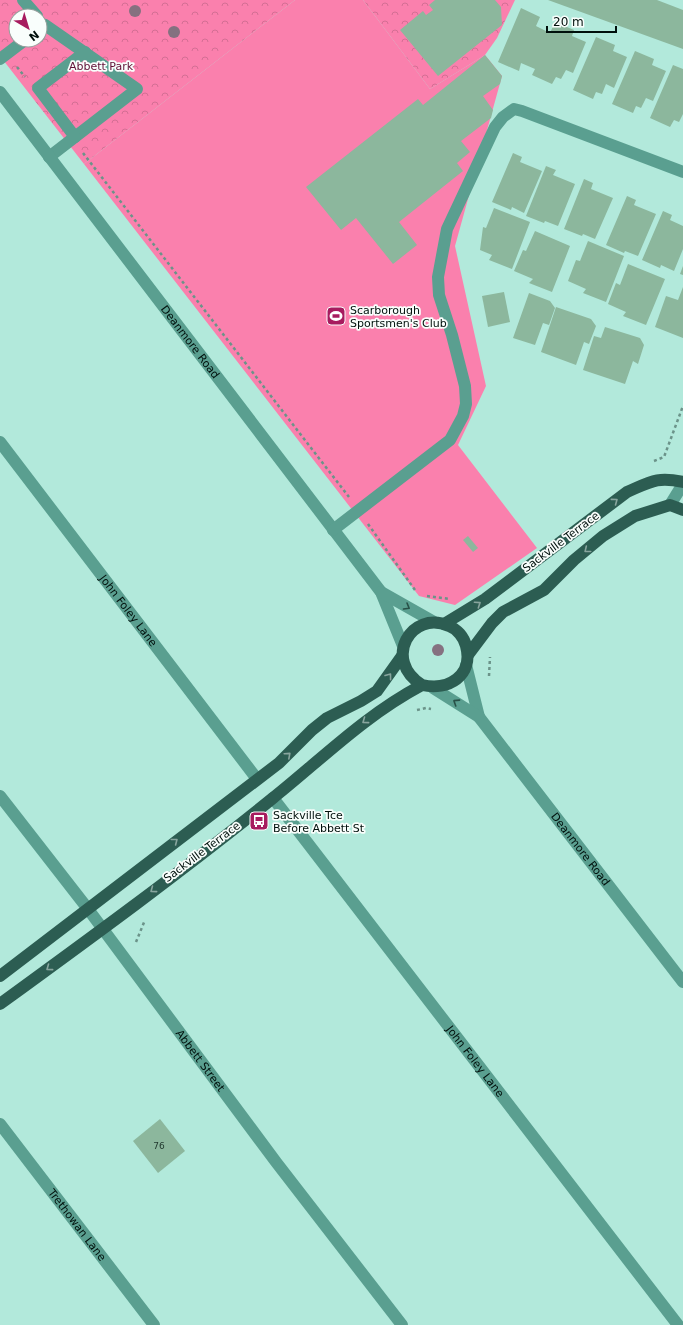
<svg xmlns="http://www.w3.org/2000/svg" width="683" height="1325" font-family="'DejaVu Sans',sans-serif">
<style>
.park{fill:url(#park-crowns);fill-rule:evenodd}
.garden{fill:#fa80ad}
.building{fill:#8cb79d}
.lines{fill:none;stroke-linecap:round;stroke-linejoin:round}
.path{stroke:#6b9389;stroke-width:2.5;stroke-dasharray:3 3;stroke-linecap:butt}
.minor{stroke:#5a9f90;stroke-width:12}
.major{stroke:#2c5d52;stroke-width:12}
.tree{fill:#857180}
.oneway{stroke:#88a59e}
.oneway2{stroke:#285047}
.labels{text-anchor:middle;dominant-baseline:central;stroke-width:3.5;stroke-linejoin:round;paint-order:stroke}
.number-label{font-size:9px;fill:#233a30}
.park-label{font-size:11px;fill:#600f35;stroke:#f9fefc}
.poi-label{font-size:11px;fill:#00100c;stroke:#f9fefc;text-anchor:start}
.street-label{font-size:11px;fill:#00100c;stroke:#f9fefc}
</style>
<defs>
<pattern id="park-crowns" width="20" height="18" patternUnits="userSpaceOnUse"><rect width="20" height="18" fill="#fa80ad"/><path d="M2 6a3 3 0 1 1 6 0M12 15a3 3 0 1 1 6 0" fill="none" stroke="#d46e94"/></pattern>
</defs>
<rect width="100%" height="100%" fill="#b2e9db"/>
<g class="park">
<path d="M0,0h295l-211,164 -84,-108zM16,16h24v24h-24z"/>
<polygon points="363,0 515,0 497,38 485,55 430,89"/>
</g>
<polygon class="garden" points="295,0 363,0 430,89 485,55 502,76 455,246 486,386 458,445 537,548 455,605 419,596 84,164"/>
<g class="building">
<polygon points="435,0 495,0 501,7 502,25 438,76 400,30 423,11 426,15 433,10 429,5"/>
<polygon points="548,0 657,0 683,10 683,49"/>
<polygon points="521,8 540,17 536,26 550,33 555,22 574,30 572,36 586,42 573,73 566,70 561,79 556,77 552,84 532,75 535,69 521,63 519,71 498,62"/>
<polygon points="596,37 615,45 613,51 627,57 614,88 606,84 602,94 596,92 593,99 573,90"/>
<polygon points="635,51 654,59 652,65 666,71 653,101 646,98 641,108 636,106 633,113 612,104"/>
<polygon points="485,55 502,76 500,84 483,96 493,110 491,118 461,141 470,152 457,163 463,171 399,222 417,245 393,264 356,218 341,230 306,187 418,99 423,105"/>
<polygon points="673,65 683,69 683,114 679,122 674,120 670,127 650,118"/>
<polygon points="513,153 522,157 520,162 542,171 524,213 512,207 511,210 492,202"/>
<polygon points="546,166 556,170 553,175 575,184 558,226 545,221 544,223 526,216"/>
<polygon points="584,179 593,183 591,189 613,198 595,239 583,234 582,236 564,229"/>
<polygon points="627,196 636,200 634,205 656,214 638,256 625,251 624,253 606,245"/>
<polygon points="494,208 530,222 512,269 489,260 492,255 480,250 483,227 486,228"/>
<polygon points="663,211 672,215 670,220 683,226 683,249 674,271 661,265 660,268 642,260"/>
<polygon points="535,231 570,246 552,292 529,283 533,279 514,271 523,250 526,251"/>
<polygon points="588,241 624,256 606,302 583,293 586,289 568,281 576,260 580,261"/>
<polygon points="628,264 665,279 646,325 623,316 626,312 608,304 616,283 620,285"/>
<polygon points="683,266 683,275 680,274"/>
<polygon points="683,287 683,338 655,327 666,296 678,300"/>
<polygon points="504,292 510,322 488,327 482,296"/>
<polygon points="529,293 550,301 555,308 549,325 543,323 535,345 513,338"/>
<polygon points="556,307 591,319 596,326 589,344 584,342 576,365 541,352"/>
<polygon points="605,327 640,338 644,345 638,364 633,361 625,384 583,370 594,336 601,338"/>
<polygon points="468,536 478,548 473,552 463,540"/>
<polygon points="160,1119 185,1151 158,1173 133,1141"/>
</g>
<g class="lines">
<g class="path">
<polyline points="17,67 25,77"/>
<polyline points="83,153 349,497"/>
<polyline points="654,461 664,457 683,406"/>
<polyline points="368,524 415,590"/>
<polyline points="427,596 450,599"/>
<polyline points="489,676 490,657"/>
<polyline points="417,710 426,708 431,709"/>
<polyline points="136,942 145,920"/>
</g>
<g class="minor">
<polyline points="23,0 37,16"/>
<polyline points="40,29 45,25 137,89 49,157"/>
<polyline points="0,59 25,40"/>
<path id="s1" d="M0,92l381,500 22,54"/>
<polyline points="75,137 38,88 85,52"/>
<path id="s2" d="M0,442l257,337"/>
<polyline points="670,505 683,484"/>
<polyline points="333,530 450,440 463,416 466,404 465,386 452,335 439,295 438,277 447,229 495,127 503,117 514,109 522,111 683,172"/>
<polyline points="381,592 434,622"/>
<polyline points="466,665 479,717"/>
<path id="s3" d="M433,688l46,29 204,265"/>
<path id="s4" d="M0,796l88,113 188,253 126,163"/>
<path id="s5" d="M273,798l405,527"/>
<path id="s6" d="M0,1124l154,201"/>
</g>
<g class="major">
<path d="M444,624l41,-25 142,-107c23,-10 30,-16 56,-10"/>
<polyline points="468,655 492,623 503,612 544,590 574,560 603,536 635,516 670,505 683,510"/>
<polyline points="0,976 279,763 312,730 327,718 361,701 377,691 402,656"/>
<path d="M0,1004c92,-67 184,-134 273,-206 50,-40 91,-82 149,-113 26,6 52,-9 44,-39 -2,-9 -9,-17 -17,-20 -38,-17 -67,34 -27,59"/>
</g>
</g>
<g class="tree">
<circle cx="135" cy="11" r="6"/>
<circle cx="174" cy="32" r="6"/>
<circle cx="438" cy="650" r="6"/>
</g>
<defs><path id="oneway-chevron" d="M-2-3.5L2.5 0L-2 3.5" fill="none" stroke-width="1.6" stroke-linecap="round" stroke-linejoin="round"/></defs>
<g class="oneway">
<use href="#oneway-chevron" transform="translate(615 501) rotate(-37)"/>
<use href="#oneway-chevron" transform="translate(587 550) rotate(141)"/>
<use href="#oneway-chevron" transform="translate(478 604) rotate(-34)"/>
<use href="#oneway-chevron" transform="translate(389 676) rotate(-53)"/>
<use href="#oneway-chevron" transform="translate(365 721) rotate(144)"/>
<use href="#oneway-chevron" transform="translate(288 755) rotate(-42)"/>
<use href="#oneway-chevron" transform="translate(175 841) rotate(-38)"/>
<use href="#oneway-chevron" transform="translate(153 890) rotate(143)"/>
<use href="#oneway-chevron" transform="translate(49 968) rotate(144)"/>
</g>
<g class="oneway2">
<use href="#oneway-chevron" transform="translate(407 607) rotate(30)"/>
<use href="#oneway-chevron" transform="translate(456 702) rotate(-147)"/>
</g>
<defs>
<g id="stadium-square" transform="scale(1)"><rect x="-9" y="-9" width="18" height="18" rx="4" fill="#a71b5f" stroke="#f9fefc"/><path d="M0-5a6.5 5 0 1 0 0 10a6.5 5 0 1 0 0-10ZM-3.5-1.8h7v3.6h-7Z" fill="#fff"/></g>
<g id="bus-square" transform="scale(1)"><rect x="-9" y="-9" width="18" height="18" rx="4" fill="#a71b5f" stroke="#f9fefc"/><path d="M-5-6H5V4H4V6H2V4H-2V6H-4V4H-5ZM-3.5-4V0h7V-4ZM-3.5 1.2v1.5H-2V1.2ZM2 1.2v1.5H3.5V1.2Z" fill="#fff"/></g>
</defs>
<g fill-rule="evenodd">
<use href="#stadium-square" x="336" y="316"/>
<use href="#bus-square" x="259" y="821"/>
</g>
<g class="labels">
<g class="number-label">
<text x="159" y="1146">76</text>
</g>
<g class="park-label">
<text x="101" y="66">Abbett Park</text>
</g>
<g class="poi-label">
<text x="350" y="310">Scarborough<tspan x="350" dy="13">Sportsmen's Club</tspan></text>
<text x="273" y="815">Sackville Tce<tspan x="273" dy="13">Before Abbett St</tspan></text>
</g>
<g class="street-label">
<text stroke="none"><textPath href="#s1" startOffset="314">Deanmore Road</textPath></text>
<text transform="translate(561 542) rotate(-37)">Sackville Terrace</text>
<text stroke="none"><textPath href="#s2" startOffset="212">John Foley Lane</textPath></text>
<text stroke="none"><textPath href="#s3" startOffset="221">Deanmore Road</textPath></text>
<text transform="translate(202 852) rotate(-37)">Sackville Terrace</text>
<text stroke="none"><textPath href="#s4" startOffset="332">Abbett Street</textPath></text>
<text stroke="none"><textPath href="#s5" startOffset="332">John Foley Lane</textPath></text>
<text stroke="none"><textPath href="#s6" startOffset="127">Trethowan Lane</textPath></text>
</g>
</g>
<g transform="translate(28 28) rotate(142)"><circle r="19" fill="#f9fefc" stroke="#959f9c"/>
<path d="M0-3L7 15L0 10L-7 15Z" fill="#a71b5f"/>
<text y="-6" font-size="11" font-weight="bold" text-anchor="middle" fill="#00100c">N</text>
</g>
<path d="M547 26v6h69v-6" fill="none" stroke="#00100c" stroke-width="2"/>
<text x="553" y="26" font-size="12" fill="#00100c" stroke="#f9fefc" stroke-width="3" paint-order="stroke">20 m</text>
</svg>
